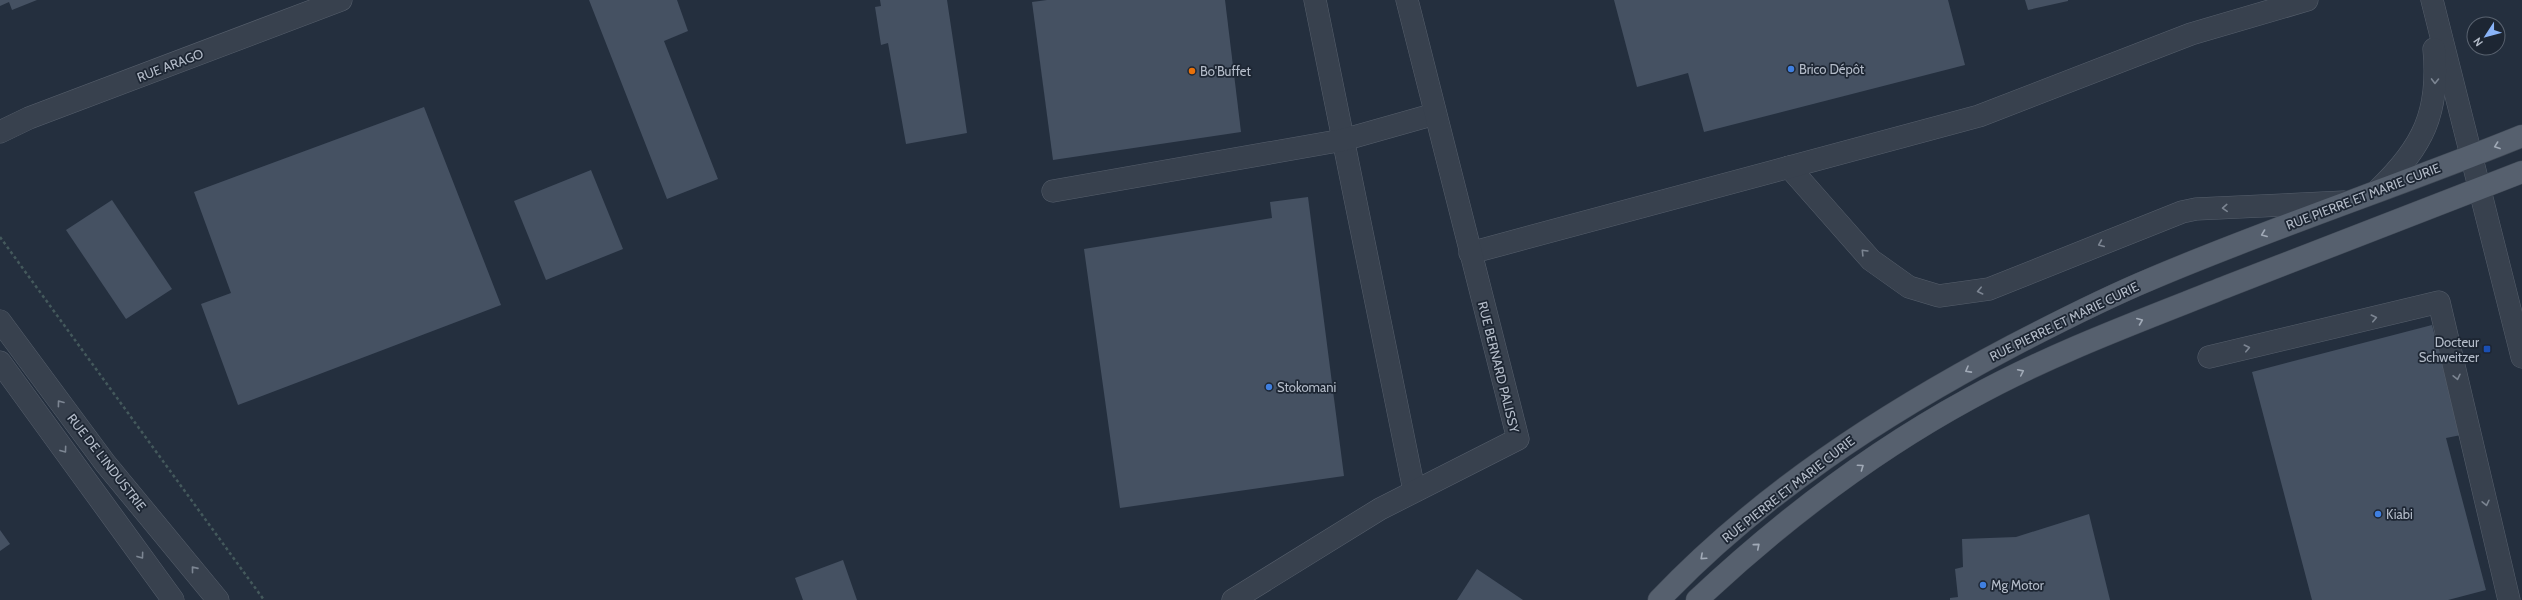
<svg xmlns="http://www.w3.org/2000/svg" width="2522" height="600" font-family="Cabin,sans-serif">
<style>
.building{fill:#455162}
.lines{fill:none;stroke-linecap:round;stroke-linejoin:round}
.minor-casing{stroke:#565f6c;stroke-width:23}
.major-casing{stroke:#414a57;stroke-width:23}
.path{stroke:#44595c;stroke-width:2.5;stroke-dasharray:3 3;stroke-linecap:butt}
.minor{stroke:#38414e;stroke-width:22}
.major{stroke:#56606e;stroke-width:22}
.oneway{stroke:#7c8592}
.oneway2{stroke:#a1aab7}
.shop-dot{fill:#3f7fe0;stroke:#1d2633;stroke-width:1.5}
.food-dot{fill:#e8710a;stroke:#1d2633;stroke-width:1.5}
.transit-dot{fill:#1a4fb4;stroke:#1d2633;stroke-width:1.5}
.labels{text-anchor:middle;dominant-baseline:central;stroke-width:3.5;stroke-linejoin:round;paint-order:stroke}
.street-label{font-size:13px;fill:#b4bcc9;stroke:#1d2633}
.poi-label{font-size:13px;fill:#b4bcc9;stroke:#1d2633;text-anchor:start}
</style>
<rect width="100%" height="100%" fill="#242f3e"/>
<g class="building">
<polygon points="0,0 37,0 12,10 9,2 0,6"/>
<polygon points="589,0 677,0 688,31 664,41 718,179 667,199"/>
<polygon points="880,0 947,0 967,133 906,144 888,43 881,45 875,7 881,6"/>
<polygon points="1047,0 1225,0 1241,132 1053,160 1032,2"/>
<polygon points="1614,0 1948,0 1965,65 1704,132 1688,73 1637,87"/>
<polygon points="2025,0 2068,0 2068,1 2028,10"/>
<polygon points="424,107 501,305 238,405 201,304 231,293 194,192"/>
<polygon points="591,170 623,249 546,280 514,201"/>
<polygon points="1308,197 1344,476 1120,508 1084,249 1272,218 1270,202"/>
<polygon points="112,200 172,289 126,319 66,230"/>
<polygon points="2432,325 2461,435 2446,438 2486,590 2448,600 2312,600 2252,372"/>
<polygon points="2089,514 2110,600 1950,600 1950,598 1958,597 1955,569 1963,567 1962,539 2016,537"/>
<polygon points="0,530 10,544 0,551"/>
<polygon points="843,560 857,600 803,600 795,578"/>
<polygon points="1477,569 1523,600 1457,600"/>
</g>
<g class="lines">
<g class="minor-casing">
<g id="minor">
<polyline points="1315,0 1414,490"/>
<polyline points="2432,0 2522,357"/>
<polyline points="0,132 29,118 341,0"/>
<polyline points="1789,167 1871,260 1909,287 1939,296 1989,289 2182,212 2196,209 2344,202"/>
<path d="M2378,190c45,-43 62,-78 56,-141"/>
<polyline points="1053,191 1343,140 1435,114"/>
<polyline points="1470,253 1979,116 2191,34 2307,0"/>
<polyline points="0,321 105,463 218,600"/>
<polyline points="2209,357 2439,302 2509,600"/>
<polyline points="0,362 173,600"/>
<polyline points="1233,600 1380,509 1518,439 1407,0"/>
</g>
</g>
<g class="major-casing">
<g id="major">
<path d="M1659,600c101,-106 224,-186 353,-254 46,-24 91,-47 139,-67 122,-52 248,-93 371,-143"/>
<path d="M1697,600c82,-77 173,-147 272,-201 83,-46 171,-78 259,-113 98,-38 196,-76 294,-114"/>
</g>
</g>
<polyline class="path" points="0,237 264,600"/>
<use href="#minor" class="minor"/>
<use href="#major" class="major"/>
</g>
<defs><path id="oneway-chevron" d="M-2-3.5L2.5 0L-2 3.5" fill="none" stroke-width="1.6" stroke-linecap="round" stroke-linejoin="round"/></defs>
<g class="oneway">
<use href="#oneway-chevron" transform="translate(2435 81) rotate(91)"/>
<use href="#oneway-chevron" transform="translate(2225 208) rotate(177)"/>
<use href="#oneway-chevron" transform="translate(2101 244) rotate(157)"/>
<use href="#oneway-chevron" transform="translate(1864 252) rotate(-134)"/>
<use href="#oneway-chevron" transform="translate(1980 291) rotate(167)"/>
<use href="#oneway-chevron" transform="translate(2374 318) rotate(-13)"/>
<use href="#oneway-chevron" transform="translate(2247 348) rotate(-13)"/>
<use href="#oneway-chevron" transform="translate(2457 377) rotate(77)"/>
<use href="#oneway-chevron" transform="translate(60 403) rotate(-127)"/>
<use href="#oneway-chevron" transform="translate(64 450) rotate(54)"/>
<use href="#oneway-chevron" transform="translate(2486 503) rotate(77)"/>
<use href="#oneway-chevron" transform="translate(141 556) rotate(54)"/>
<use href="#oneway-chevron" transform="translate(194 569) rotate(-129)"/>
</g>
<g class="oneway2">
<use href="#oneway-chevron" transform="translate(2497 146) rotate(160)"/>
<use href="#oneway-chevron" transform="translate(2264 234) rotate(159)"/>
<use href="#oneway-chevron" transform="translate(2140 321) rotate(-22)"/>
<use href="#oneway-chevron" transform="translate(1968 370) rotate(151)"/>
<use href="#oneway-chevron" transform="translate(2021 372) rotate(-26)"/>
<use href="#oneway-chevron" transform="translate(1861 467) rotate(-35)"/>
<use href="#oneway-chevron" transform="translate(1757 546) rotate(-40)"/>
<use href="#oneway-chevron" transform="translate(1703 557) rotate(138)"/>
</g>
<g class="shop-dot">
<circle cx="1791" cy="69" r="4"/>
<circle cx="1269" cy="387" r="4"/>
<circle cx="2378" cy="514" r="4"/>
<circle cx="1983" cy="585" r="4"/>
</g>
<circle class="food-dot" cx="1192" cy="71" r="4"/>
<rect class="transit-dot" x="2483" y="345" width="8" height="8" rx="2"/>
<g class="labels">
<g class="street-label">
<text transform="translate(170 65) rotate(-21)">RUE ARAGO</text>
<text transform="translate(2363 196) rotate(-21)">RUE PIERRE ET MARIE CURIE</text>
<text transform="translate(2064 321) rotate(-26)">RUE PIERRE ET MARIE CURIE</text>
<text transform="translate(1499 367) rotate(76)">RUE BERNARD PALISSY</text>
<text transform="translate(107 462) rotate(52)">RUE DE L'INDUSTRIE</text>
<text transform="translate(1788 489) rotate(-38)">RUE PIERRE ET MARIE CURIE</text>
</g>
<g class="poi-label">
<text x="1799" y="69">Brico Dépôt</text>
<text x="1200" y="71">Bo'Buffet</text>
<text x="2479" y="342" text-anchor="end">Docteur<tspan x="2479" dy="15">Schweitzer</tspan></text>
<text x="1277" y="387">Stokomani</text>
<text x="2386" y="514">Kiabi</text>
<text x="1991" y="585">Mg Motor</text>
</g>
</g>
<g transform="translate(2486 36) rotate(234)"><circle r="19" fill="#1d2633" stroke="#59626f"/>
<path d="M0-3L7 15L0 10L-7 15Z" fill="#8ab4f8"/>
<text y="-6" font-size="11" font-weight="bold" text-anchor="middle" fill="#b4bcc9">N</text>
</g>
</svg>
